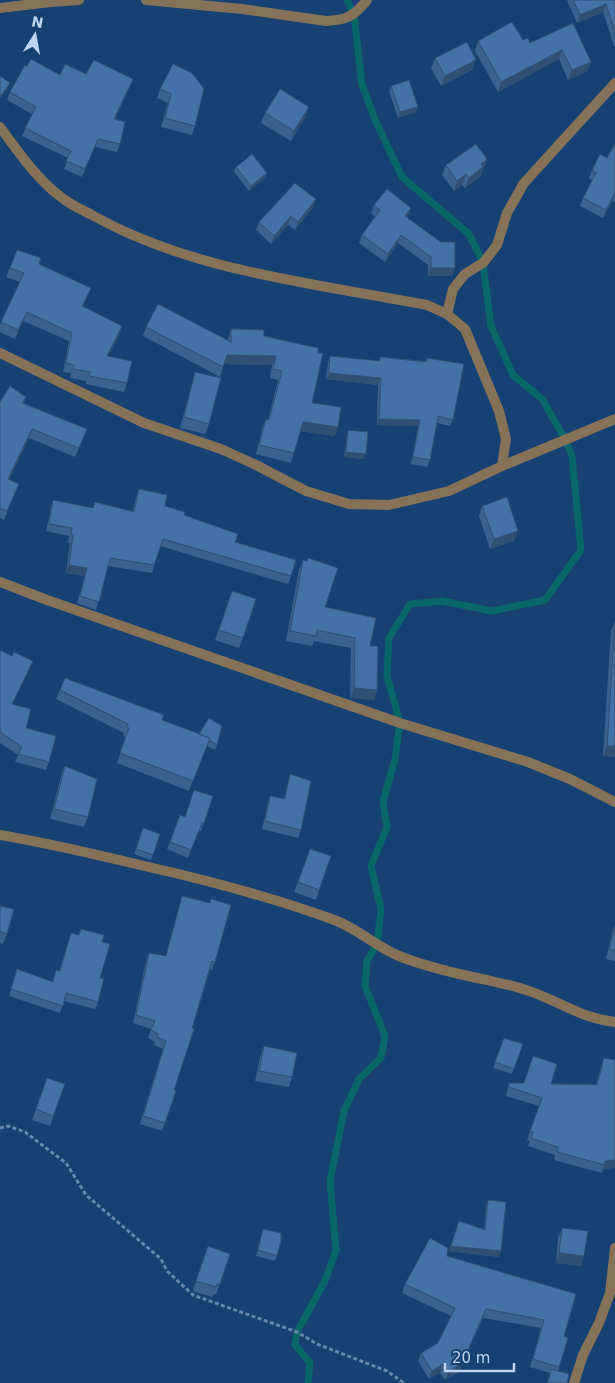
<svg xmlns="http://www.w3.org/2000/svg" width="615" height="1383" font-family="'DejaVu Sans',sans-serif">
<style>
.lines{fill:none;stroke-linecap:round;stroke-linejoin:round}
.stream{stroke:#096867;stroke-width:7}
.path{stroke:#6789b0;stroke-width:3;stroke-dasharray:4 2.5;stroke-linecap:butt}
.minor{stroke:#857259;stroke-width:10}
.wall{fill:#3a618f}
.shaded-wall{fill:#304f74}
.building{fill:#4471a6;stroke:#304f74}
</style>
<rect width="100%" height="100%" fill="#164172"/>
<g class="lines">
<polyline class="stream" points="308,1383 310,1363 295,1345 297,1332 325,1281 336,1250 330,1181 344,1111 359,1079 381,1058 385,1036 365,986 367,961 377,944 381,909 371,866 387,827 383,802 395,759 400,723 387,676 389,638 410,604 442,601 492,611 545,600 581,550 572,456 565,439 542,399 513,375 491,326 483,263 469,234 402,177 376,122 362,85 354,15 347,0"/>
<polyline class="path" points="0,1128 8,1126 25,1132 66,1163 86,1195 161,1259 167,1271 193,1295 297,1332 317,1344 387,1371 404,1383"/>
<g class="minor">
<path d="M146,0l96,9 84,12c21,-1 28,-5 41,-21"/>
<polyline points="0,8 51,2 79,0"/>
<path d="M0,127c19,26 39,55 65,73 8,6 18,10 27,15 99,56 225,69 335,90l20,9 18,15 34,82 7,28 -4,27"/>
<polyline points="447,314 453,289 465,274 483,263 497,245 507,213 524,183 615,83"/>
<polyline points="0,353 144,423 221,449 254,464 306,491 349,504 389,505 449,491 502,466 615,419"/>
<polyline points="0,582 47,600 400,723 528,762 570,779 615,802"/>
<path d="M0,835c47,8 94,19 140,30 67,15 133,32 197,56 22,9 40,26 62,35 28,11 58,18 88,24 12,3 25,5 36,9 34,10 55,29 92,33"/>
<polyline points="574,1383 583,1355 599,1323 610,1293 615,1248"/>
</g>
</g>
<g class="wall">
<polygon points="567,0 615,0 615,46 614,46 603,12 577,23"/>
<polygon points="573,23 591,62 587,71 568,80 559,59 498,92 475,51 478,41 523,40 530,43"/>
<polygon points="435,58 472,70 441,86 431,68"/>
<polygon points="173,64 195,126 192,135 161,127 168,103 157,98 160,89"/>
<polygon points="27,66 60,75 86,74 133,79 130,87 115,119 120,144 117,152 95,147 82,177 64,169 68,158 22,136 32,114 7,100 10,92"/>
<polygon points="391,86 416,112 398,118 389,91"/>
<polygon points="265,113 305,117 291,141 261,123"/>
<polygon points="615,144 615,202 612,201 603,218 580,206 583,198 592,180 589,178 592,170 607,158"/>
<polygon points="487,159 480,177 465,188 462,185 454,191 442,175 446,165"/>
<polygon points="236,167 267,173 265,178 249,191 234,172"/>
<polygon points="374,205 408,216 407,218 452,276 428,276 428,265 398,243 385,262 359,243 362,235 375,217 371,213"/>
<polygon points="313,207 295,230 288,225 271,244 256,230 259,222"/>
<polygon points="17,250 39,264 91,288 83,306 122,326 119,335 108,356 127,383 124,392 86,384 86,381 70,378 71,373 63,372 69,341 23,321 15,339 0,332 0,326 1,322 20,282 6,277"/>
<polygon points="146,327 228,340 231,329 264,336 312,403 335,436 300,431 291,463 256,454 262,429 266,419 268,420 278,380 270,378 272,365 224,364 220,377 143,336"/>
<polygon points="330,356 379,361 380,357 426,361 427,358 453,420 450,426 437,423 430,460 427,467 411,464 418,426 377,425 378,385 326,379 328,363"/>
<polygon points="195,372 209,424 205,434 180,428 192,383"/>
<polygon points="26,397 24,403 87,429 75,457 29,438 9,480 15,493 4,520 0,518 0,402"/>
<polygon points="348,430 364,459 344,457 347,435"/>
<polygon points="139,489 165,506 184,515 235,542 291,576 288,584 160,546 152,573 108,566 96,610 77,603 85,576 66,573 70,543 68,543 69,536 46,531 51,508 53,500 93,508 95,502 133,511 136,497"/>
<polygon points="482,506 514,541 490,549 479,516"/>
<polygon points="303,560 325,607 370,646 377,690 374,700 350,698 351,648 314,641 312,646 286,641 299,570"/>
<polygon points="232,591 243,638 239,648 215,640"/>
<polygon points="615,621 615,757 603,756 611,631"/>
<polygon points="0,650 30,669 12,704 26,728 49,762 46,770 15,762 18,755 0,743"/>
<polygon points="60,690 162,720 199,734 217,745 215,750 207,746 189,791 117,763 126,737 123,736 124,733 56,699"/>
<polygon points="65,766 88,817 84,827 50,819 61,776"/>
<polygon points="290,774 301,830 298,838 262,829 268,803 270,796 284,799 288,782"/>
<polygon points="213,796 201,831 199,830 188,858 167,849 180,815 184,817"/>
<polygon points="143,828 160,834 151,860 134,854"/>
<polygon points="310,849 331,856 316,900 294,892"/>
<polygon points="182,896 215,962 212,970 210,969 174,1090 176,1091 162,1131 140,1124 163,1049 154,1045 155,1042 148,1038 151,1029 133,1023 146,961 149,953 166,956 180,904"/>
<polygon points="0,906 7,934 3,944 0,943"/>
<polygon points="615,925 615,961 606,959 612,932"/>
<polygon points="81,929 102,942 98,1002 95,1009 64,1001 60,1013 9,996 17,969 52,982 56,970 59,971 71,933 78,935"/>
<polygon points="504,1038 523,1044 512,1074 493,1068"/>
<polygon points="264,1046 292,1077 289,1087 255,1081 260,1057"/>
<polygon points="604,1058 615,1168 603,1169 602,1173 554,1160 555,1155 528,1146 530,1141 527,1140 539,1106 506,1096 509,1083 596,1084"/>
<polygon points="47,1078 65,1084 50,1126 32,1120"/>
<polygon points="488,1200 501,1251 499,1257 449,1251 459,1221 484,1229 486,1206"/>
<polygon points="562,1228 584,1256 581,1266 556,1263 558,1238"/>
<polygon points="263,1229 277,1256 275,1261 256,1256"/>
<polygon points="208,1246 230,1254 216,1295 214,1294 212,1297 193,1291"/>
<polygon points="447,1256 576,1294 564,1336 568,1338 558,1371 567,1383 547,1383 550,1373 530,1367 541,1328 483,1318 459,1372 445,1380 440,1373 429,1379 418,1361 421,1353 438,1343 451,1316 402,1293 405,1284"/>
</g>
<g class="shaded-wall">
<polygon points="606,4 603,12 577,23 580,15"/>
<polygon points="562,50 559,59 498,92 501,82"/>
<polygon points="476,60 472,70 441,86 445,76"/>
<polygon points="591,62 587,71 568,80 572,70"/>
<polygon points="133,79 130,87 111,127 114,119"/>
<polygon points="10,83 8,88 0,99 0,97"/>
<polygon points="309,107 305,117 291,141 294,131"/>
<polygon points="418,107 416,112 398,118 400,112"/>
<polygon points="487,159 480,177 465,188 469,178 481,164"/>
<polygon points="267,173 265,178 249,191 251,186"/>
<polygon points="466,174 462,185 454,191 457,181"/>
<polygon points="615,193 612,201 603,218 606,210"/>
<polygon points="316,199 313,207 295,230 298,222"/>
<polygon points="411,208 408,216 402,224 405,216"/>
<polygon points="291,216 288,225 271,244 274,236"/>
<polygon points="401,235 398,243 385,262 388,254"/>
<polygon points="431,268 455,268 452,276 428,276"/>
<polygon points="27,312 15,339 18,330"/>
<polygon points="122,326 119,335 104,365 107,356"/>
<polygon points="227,355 276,356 272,365 223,364"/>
<polygon points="329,373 381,378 378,385 326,379"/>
<polygon points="379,419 420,420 418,426 377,425"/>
<polygon points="303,422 338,427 335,436 299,431"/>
<polygon points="32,429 29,438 5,489 8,479"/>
<polygon points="346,452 366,454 364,459 344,457"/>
<polygon points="518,531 514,541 490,549 494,539"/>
<polygon points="69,565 87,568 85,576 66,573"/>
<polygon points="33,661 30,669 9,712 12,704"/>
<polygon points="354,688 377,690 374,700 350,698"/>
<polygon points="607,746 615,746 615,757 603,756"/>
<polygon points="615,1160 615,1168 603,1169 605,1161"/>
<polygon points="451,1246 501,1251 499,1257 449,1251"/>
<polygon points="559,1253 584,1256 581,1266 556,1263"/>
<polygon points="486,1309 459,1372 445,1380 448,1372"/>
<polygon points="443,1364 440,1373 429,1379 432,1371"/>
</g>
<g class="building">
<polygon points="573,0 615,0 615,32 606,4 580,15"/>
<polygon points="512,22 523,40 528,38 530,43 573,23 591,62 572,70 562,50 501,82 478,41"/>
<polygon points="467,42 476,60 445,76 435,58"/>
<polygon points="31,59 60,75 65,64 86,74 94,60 133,79 114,119 125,122 120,144 98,139 85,169 66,161 71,151 25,128 36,107 10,92 25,65 27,66"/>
<polygon points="173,64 192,73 204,89 195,126 165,118 171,94 160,89"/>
<polygon points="0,76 10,83 0,97"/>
<polygon points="409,80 418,107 400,112 391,86"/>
<polygon points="280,89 309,107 294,131 265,113"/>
<polygon points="476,144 487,159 481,164 483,167 469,178 466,174 457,181 446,165"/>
<polygon points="615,144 615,193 606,210 583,198 596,173 592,170 600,154 607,158"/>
<polygon points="252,154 267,173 251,186 236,167"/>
<polygon points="295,183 316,199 298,222 291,216 274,236 259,222"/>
<polygon points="387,189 411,208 405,216 441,242 455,242 455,268 431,268 431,257 401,235 388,254 362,235 380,210 374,205"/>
<polygon points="17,250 41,258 39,264 91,288 82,306 122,326 107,356 132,361 127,383 89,376 90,372 73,369 74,365 66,363 72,333 27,312 18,330 1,322 24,273 10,268"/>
<polygon points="158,304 231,342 231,329 264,330 264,336 318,348 318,353 323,353 312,403 341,407 338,427 303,422 294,453 259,445 266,419 269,420 282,371 273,369 276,356 227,355 223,367 146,327"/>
<polygon points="330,356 380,361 380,357 427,362 427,358 464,364 453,420 438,416 430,460 413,457 420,420 379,419 381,378 329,373"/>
<polygon points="195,372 221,378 209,424 184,417"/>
<polygon points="10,386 26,397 22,403 87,429 79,448 32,429 8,479 19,484 7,511 0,508 0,402"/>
<polygon points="348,430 368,432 366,454 346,452"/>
<polygon points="139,489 167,495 165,506 185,512 184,515 238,534 235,542 296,560 291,576 163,539 154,565 110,558 99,602 80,596 87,568 69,565 73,535 71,535 72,528 49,524 53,500 93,508 95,502 134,512"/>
<polygon points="507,497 518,531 494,539 482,506"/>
<polygon points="308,558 338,568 325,607 376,618 370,646 378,646 377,690 354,688 355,638 317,630 316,636 290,631 303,560 307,561"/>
<polygon points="232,591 256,599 243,638 219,630"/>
<polygon points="615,621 615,746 607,746"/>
<polygon points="0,650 12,656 14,652 33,661 12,704 31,709 26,728 56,736 49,762 18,754 22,747 0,732"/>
<polygon points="65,678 164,715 162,720 210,738 193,781 120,753 129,728 127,727 128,724 60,690"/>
<polygon points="209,718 222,726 217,745 209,740 210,738 199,734"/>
<polygon points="65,766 97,779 88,817 54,809"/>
<polygon points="290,774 311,781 301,830 265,821 270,796 285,799"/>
<polygon points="194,790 213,796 204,823 202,823 191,850 170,842 180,815 185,817"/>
<polygon points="143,828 160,834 153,855 136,849"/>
<polygon points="310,849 331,856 319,890 298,882"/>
<polygon points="182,896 210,903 211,899 231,905 215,962 212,961 192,1028 194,1029 174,1090 176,1091 165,1123 143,1116 166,1041 157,1037 158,1034 151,1030 155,1021 136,1015 149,953 166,956"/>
<polygon points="0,906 14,909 7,934 0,931"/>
<polygon points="615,926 615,951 609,949"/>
<polygon points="81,929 104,935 102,942 110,944 100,978 104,979 98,1002 66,993 63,1006 11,989 17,969 53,982 56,970 60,971 71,933 79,935"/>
<polygon points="504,1038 523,1044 514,1069 495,1062"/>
<polygon points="264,1046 297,1053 292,1077 259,1071"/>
<polygon points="533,1056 557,1064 551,1084 597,1085 604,1058 615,1060 615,1160 605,1161 605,1165 557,1152 558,1147 531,1138 533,1132 530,1131 542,1098 509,1087 509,1083 524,1083"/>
<polygon points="47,1078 65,1084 53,1116 36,1109"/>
<polygon points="488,1200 506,1202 501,1251 451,1246 459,1221 485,1230"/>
<polygon points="562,1228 588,1231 584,1256 559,1253"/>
<polygon points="263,1229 281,1233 281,1241 277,1256 258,1250"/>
<polygon points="430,1238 448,1248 447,1256 576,1294 564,1336 568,1338 559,1367 533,1359 544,1320 486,1309 462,1363 448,1372 443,1364 432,1371 421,1353 438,1343 455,1308 405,1284"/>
<polygon points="208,1246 230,1254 220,1284 217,1284 216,1287 196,1281"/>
<polygon points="551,1369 569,1374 567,1383 548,1383"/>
</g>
<g transform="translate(35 35) rotate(11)" stroke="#164172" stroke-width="4" paint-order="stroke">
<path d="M0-4L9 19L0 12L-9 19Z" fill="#bdd5f2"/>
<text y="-8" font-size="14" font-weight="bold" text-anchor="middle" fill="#bdd5f2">N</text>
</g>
<path d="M445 1363v8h69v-8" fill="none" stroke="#bdd5f2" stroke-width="2.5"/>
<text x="452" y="1363" font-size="15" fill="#bdd5f2" stroke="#164172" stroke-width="4" paint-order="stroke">20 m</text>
</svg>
